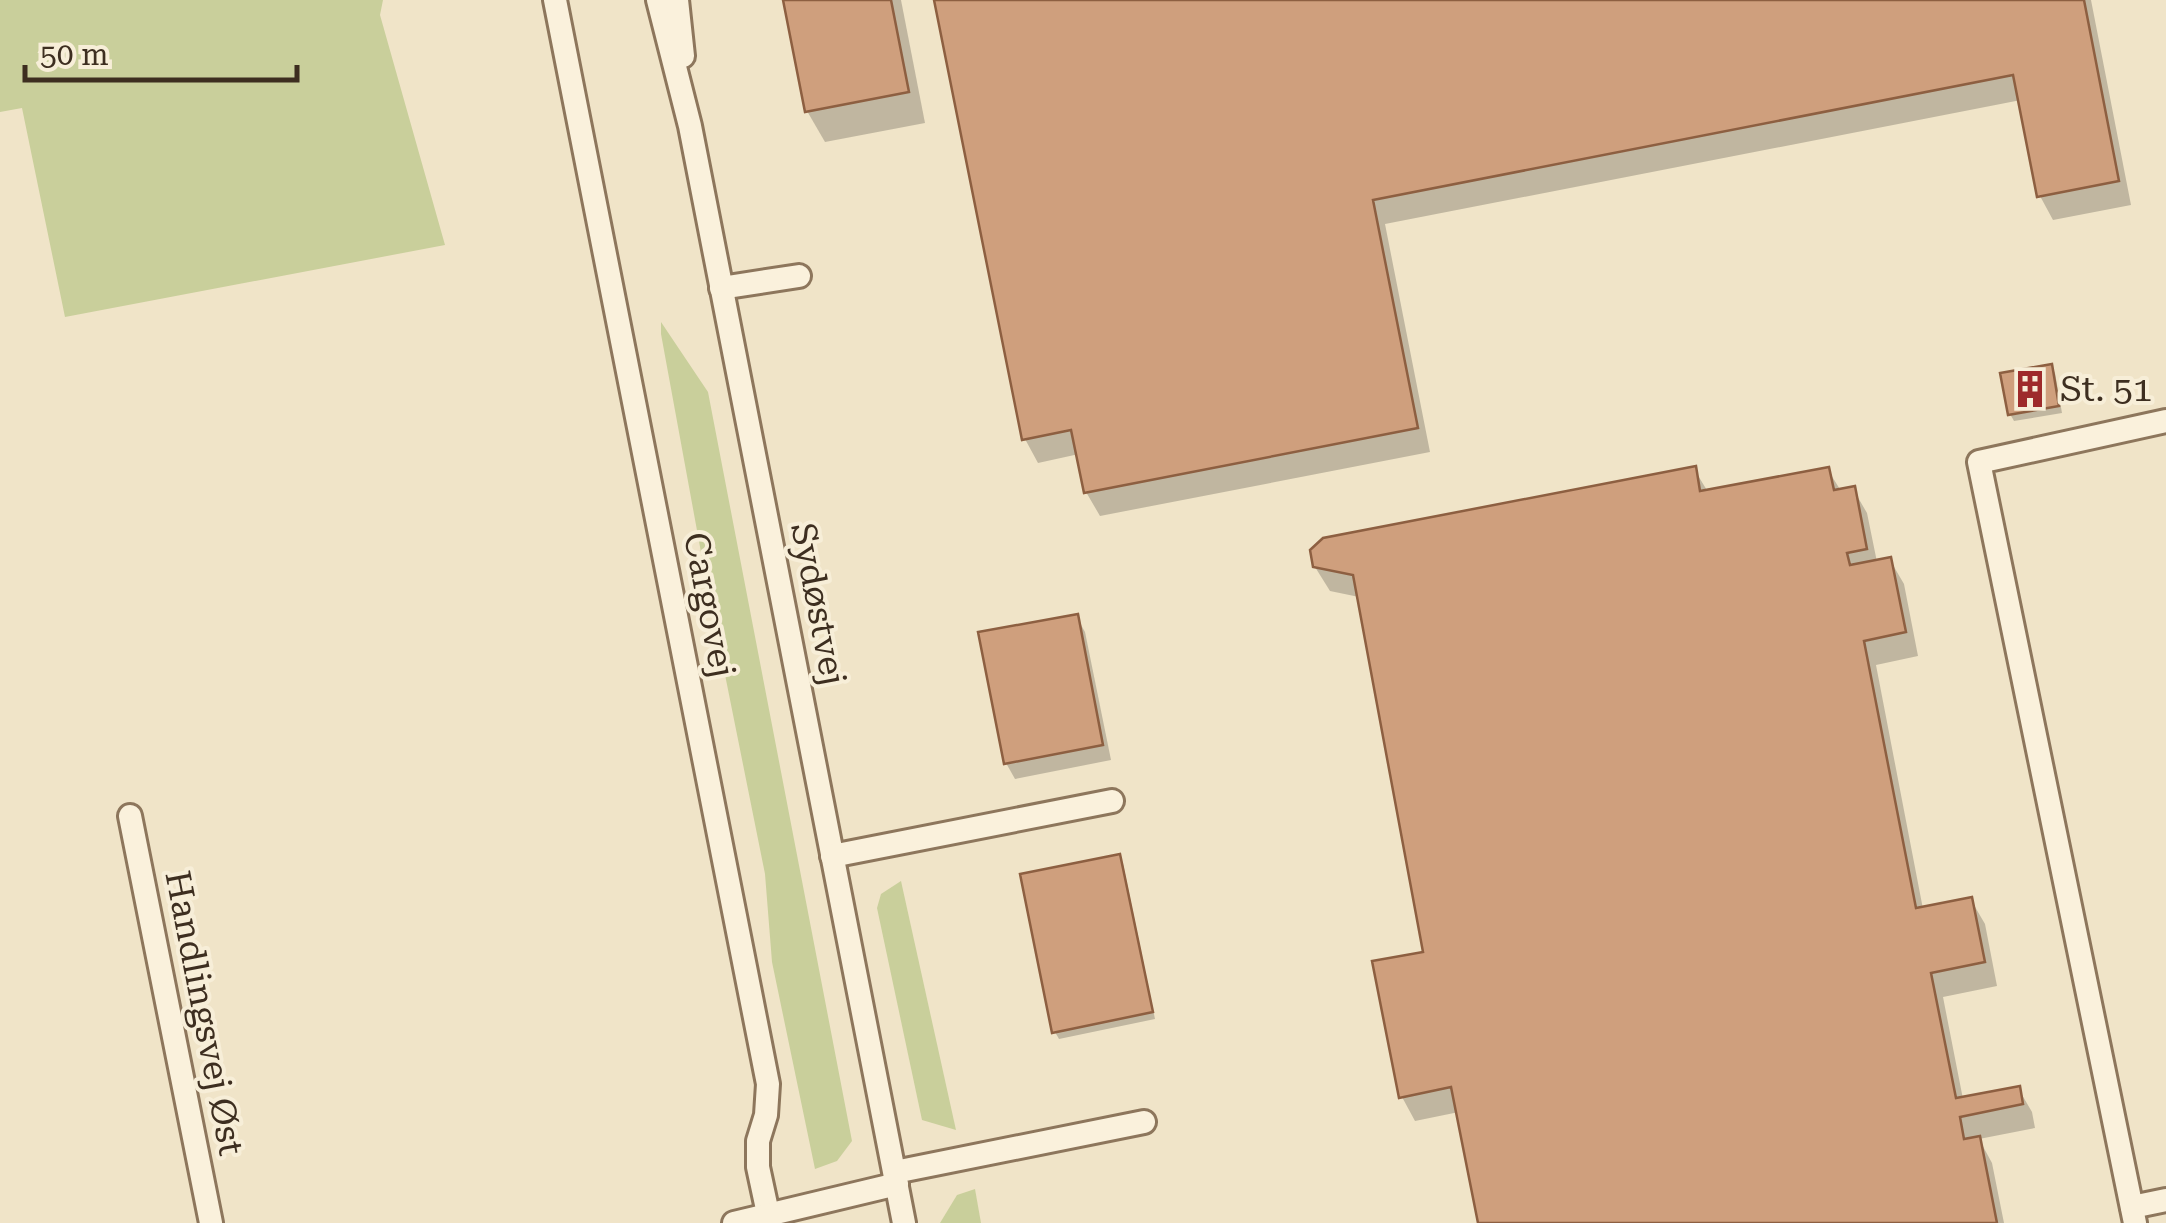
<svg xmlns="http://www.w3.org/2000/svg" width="2166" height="1223" font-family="'Roboto Serif',serif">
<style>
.green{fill:#c9cf9b}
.shadow{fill:#0003}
.building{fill:#cf9f7d;stroke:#8d5f41;stroke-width:2.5}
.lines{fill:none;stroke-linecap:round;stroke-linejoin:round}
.lane-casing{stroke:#8d765c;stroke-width:28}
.lane{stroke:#faf1dc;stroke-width:22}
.labels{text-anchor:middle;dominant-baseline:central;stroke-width:8;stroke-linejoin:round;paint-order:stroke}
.poi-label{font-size:35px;fill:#3d2e20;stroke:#f7eed8;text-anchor:start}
.street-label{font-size:35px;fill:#3d2e20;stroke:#f7eed8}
</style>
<rect width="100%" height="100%" fill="#f0e4c8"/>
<g class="green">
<polygon points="0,0 383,0 380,15 445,245 65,317 22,108 0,112"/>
<polygon points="661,322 708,392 852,1141 837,1161 815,1169 772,962 765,874 707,585 661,334"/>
<polygon points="901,881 956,1130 922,1120 877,908 881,894"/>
<polygon points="975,1189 981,1223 940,1223 957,1195"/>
</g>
<g class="shadow">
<polygon points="785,0 901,0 925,123 825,142 807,111"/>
<polygon points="936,0 2091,0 2131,205 2053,220 2040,196 2021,100 1385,224 1430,452 1100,516 1086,492 1079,454 1038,463 1025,439"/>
<polygon points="2051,366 2055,373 2062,413 2014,421 2010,414"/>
<polygon points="1694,469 1708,492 1828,470 1841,491 1853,489 1867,513 1877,562 1890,560 1904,584 1918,656 1876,665 1923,909 1971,900 1985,924 1997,986 1943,997 1963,1099 2018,1088 2032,1112 2035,1128 1979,1139 1992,1163 2004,1223 1480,1223 1459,1112 1415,1121 1402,1097 1426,954 1359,597 1330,591 1315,567"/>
<polygon points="1076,616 1085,632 1111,760 1015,779 1006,763"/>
<polygon points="1119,857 1123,864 1155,1019 1059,1039 1055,1032"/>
</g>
<g class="building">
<polygon points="783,0 891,0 909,92 805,112"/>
<polygon points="934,0 2084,0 2119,181 2037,197 2013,75 1373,200 1418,428 1084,493 1071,430 1022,440"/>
<polygon points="2052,364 2059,406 2008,415 2000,373"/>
<polygon points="1696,466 1700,491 1829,467 1834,490 1855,486 1867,549 1847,553 1850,565 1891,557 1906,632 1864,641 1916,908 1972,897 1985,962 1931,973 1956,1098 2020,1086 2023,1104 1960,1117 1964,1139 1980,1136 1997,1223 1478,1223 1451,1087 1399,1098 1372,961 1423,952 1353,575 1313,567 1310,550 1323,538"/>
<polygon points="1078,614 1103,745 1004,764 978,632"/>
<polygon points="1120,854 1153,1012 1052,1033 1020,874"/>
</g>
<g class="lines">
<g class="lane-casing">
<g id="lane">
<polyline points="555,0 768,1084 766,1115 758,1141 758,1167 770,1223"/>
<polyline points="658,0 690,126 904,1223"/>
<polyline points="677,0 683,56"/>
<polyline points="721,288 799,276"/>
<polyline points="130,816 211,1223"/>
<polyline points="832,856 1112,801"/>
<polyline points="895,1172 1144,1122"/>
<polyline points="2132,1207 2166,1200"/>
<polyline points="734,1223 897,1184"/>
<polyline points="2135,1223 1979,462 2166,421"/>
</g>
</g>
<use href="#lane" class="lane"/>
</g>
<defs>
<g id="building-bare" transform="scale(3)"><path d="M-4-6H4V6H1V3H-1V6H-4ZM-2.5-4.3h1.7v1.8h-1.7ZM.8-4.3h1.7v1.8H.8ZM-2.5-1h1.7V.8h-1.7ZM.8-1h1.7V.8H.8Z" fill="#9e2a2b" stroke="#f7eed8" stroke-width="2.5" paint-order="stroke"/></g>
</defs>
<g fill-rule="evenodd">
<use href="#building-bare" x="2030" y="389"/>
</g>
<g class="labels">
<g class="poi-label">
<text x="2060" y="389">St. 51</text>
</g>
<g class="street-label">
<text transform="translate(818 604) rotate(79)">Sydøstvej</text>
<text transform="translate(709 605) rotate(79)">Cargovej</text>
<text transform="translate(204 1013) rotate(79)">Handlingsvej Øst</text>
</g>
</g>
<path d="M25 65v15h272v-15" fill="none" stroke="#3d2e20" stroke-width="5"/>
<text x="40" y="65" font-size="30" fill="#3d2e20" stroke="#f7eed8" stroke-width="8" paint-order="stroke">50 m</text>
</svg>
